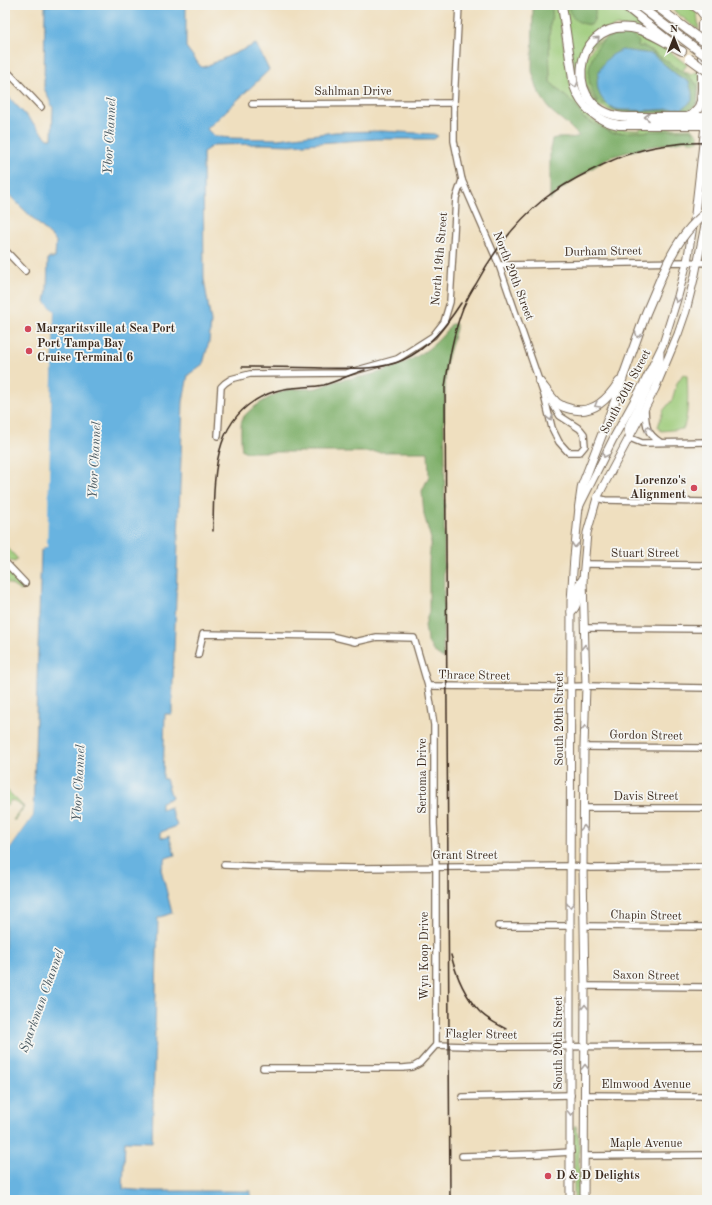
<svg xmlns="http://www.w3.org/2000/svg" width="712" height="1205" font-family="'Old Standard TT',serif">
<style>
.green{fill:#9cca78;stroke:#6c7a4b;fill-rule:evenodd}
.forest{fill:#7dae68;stroke:#5c6c43;fill-rule:evenodd}
.water{fill:#67b3e0;stroke:#516e7f}
.pier{fill:#efdfbf}
.lines{fill:none;stroke-linecap:round;stroke-linejoin:round}
.minor-casing{stroke:#7a6956;stroke-width:8}
.major-casing{stroke:#7a6956;stroke-width:9}
.highway-casing{stroke:#7a6956;stroke-width:10}
.minor{stroke:#fff;stroke-width:5.5}
.major{stroke:#fff;stroke-width:7}
.highway{stroke:#fff;stroke-width:8}
.rail{stroke:#3b2a1e;stroke-width:1.5}
.highway-bridge-casing{stroke:#7a6956;stroke-width:10;stroke-linecap:butt}
.highway-bridge{stroke:#fff;stroke-width:8}
.oneway{stroke:#a79f9a}
.poi-dot{fill:#d1495b;stroke:#f6f6f2;stroke-width:1.5}
.labels{text-anchor:middle;dominant-baseline:central;stroke-width:3.5;stroke-linejoin:round;paint-order:stroke}
.street-label{font-size:12px;fill:#3b2a1e;stroke:#f6f6f2}
.poi-label{font-size:12px;font-weight:bold;fill:#3b2a1e;stroke:#f6f6f2;text-anchor:start}
.water-label{font-size:13px;font-style:italic;fill:#4a5a62;stroke:#f6f6f2}
</style>
<rect width="100%" height="100%" fill="#f6f6f2"/>
<filter id="ink" filterUnits="userSpaceOnUse"><feTurbulence type="fractalNoise" baseFrequency=".025" numOctaves="2"/><feDisplacementMap in="SourceGraphic" scale="8" xChannelSelector="R" yChannelSelector="G"/><feConvolveMatrix kernelMatrix="1 2 1 2 8 2 1 2 1" color-interpolation-filters="sRGB"/></filter>
<filter id="wash" filterUnits="userSpaceOnUse"><feTurbulence type="fractalNoise" baseFrequency=".012" numOctaves="4" result="noise"/><feDisplacementMap in="SourceGraphic" scale="16" xChannelSelector="R" yChannelSelector="G"/><feGaussianBlur stdDeviation="0.9" result="paint"/><feColorMatrix in="noise" values="0 0 0 0 0 0 0 0 0 0 0 0 0 0 0 0 0 1.4 0 .05"/><feComposite in="paint" operator="in"/></filter>
<g filter="url(#wash)">
<rect width="100%" height="100%" fill="#efdfbf"/>
<g class="green">
<path d="M550,5h8c2,18 5,37 8,55 2,11 3,23 7,33 10,32 38,37 67,37v-2h52l6,7v6h-10l-1,-1 7,-3 -2,-7h-21l-16,2 -43,1 -29,-15 -7,-12 -26,-24c0,-18 -2,-37 0,-55 0,-8 5,-15 0,-22z"/>
<polygon points="564,5 567,5 569,10 595,11 594,5 615,5 645,28 614,26 581,56 579,62 578,77 605,115 620,119 681,120 616,123 593,112 577,87"/>
<polygon points="666,5 687,5 697,13 699,30"/>
<path d="M628,31c23,4 41,20 59,34l-4,5 8,5 5,-3 4,2 -2,29 -8,9 -70,3 -22,-10 -13,-21v-22l2,-6 8,-11 14,-10zM622,33l9,1 6,7 1,5 1,1 3,-1 5,2 40,27 10,9 -11,27 -64,1 -7,-2 -10,-7 -2,1c-8,-4 -10,-13 -14,-21l22,-47z"/>
<path d="M683,374l4,2c1,14 2,40 -4,53l-22,2 -3,-4 5,-16 9,-11 5,-17z"/>
<polygon points="5,545 17,558 15,562 11,561 5,555"/>
<polygon points="5,567 21,583 23,588 21,591 5,581"/>
<polygon points="6,789 24,807 15,820 13,820 23,807 11,800 7,806 5,805"/>
<polygon points="574,1126 576,1126 579,1139 579,1200 574,1200"/>
</g>
<g class="forest">
<path d="M533,5h17c5,7 0,14 0,22 -2,18 0,37 0,55l26,24 7,12 29,15 72,-3h9l1,7 -7,3 -44,8 -33,9 -30,19 -23,16 -7,8v-49l2,-12c8,-3 18,1 27,-3l-12,-12 -16,-13 -12,-18 -7,-22z"/>
<path d="M567,5h27c2,9 2,13 -3,20 -15,-2 -19,-6 -24,-20z"/>
<path d="M622,33l9,1 8,8 -1,4 1,1 3,-1 5,2 40,27 7,6 4,6 -1,16 -11,8 -64,1 -7,-2 -10,-7 -2,1 -5,-2c-4,-6 -8,-15 -9,-23 -2,-10 5,-31 13,-37 6,-5 13,-7 20,-9zM652,54l25,21 12,7 -7,27 -4,-1 -28,2 -33,-1z"/>
<path d="M451,324h5v5l-10,35 -2,60 1,25 -2,209 -10,-7 -6,-11 -2,-15 4,-14v-50l2,-22 -7,-24 -2,-24 7,-15 -1,-24h-181l-5,-2c-1,-4 -2,-25 0,-30 3,-10 35,-28 45,-30 10,-2 20,0 30,-2 7,-2 14,-5 20,-7 12,-3 25,-3 36,-7 30,-8 62,-23 78,-50z"/>
</g>
<g class="water">
<polygon points="45,5 186,5 186,47 201,67 204,67 256,44 269,70 207,129 214,136 230,138 278,139 335,132 382,131 434,134 438,136 434,139 376,139 290,145 263,144 214,145 203,152 204,279 211,322 209,342 203,364 188,375 183,402 172,709 172,714 165,714 163,779 166,779 172,798 161,802 161,810 170,807 177,826 161,832 161,837 164,838 169,836 175,855 166,858 161,869 172,913 158,918 152,1142 125,1141 123,1189 148,1191 251,1191 250,1200 5,1200 5,856 33,816 41,550 43,550 43,547 46,547 54,311 45,302 47,291 48,258 55,258 56,241 5,191 5,93 48,139 52,139 53,108 44,88"/>
<path d="M622,50l30,4 25,21 12,7 3,11v8l-10,8 -4,-1c-16,2 -33,3 -50,2 -4,0 -8,0 -12,-1 -20,-7 -24,-30 -12,-46 4,-6 11,-10 18,-13z"/>
</g>
<g class="pier">
<polygon points="43,300 54,311 47,547 44,547 43,550 39,549 42,546 45,545 52,312 44,303"/>
<polygon points="32,803 34,804 33,816 5,856 5,853 31,815"/>
</g>
</g>
<g filter="url(#ink)">
<g class="lines">
<g class="minor-casing">
<g id="minor">
<polyline points="459,5 454,103 454,141 462,180 499,265 544,395 552,428 559,442 568,452 580,452 585,446 584,434 580,429 560,416 550,400"/>
<polyline points="5,69 41,107"/>
<polyline points="252,104 454,103"/>
<polyline points="5,250 25,271"/>
<polyline points="499,265 687,262 707,263"/>
<path d="M645,410c1,16 1,23 15,32"/>
<polyline points="218,436 221,387 225,383 231,379 250,374 347,373 397,359 433,336 444,322 450,302 456,198 462,180"/>
<polyline points="630,438 642,443 707,442"/>
<polyline points="597,498 605,500 707,502"/>
<polyline points="5,562 25,583"/>
<polyline points="584,564 707,565"/>
<polyline points="585,628 707,629"/>
<polyline points="198,655 203,634 331,636 355,642 377,637 414,638 428,686 434,725 434,824 436,867 436,1045"/>
<polyline points="428,686 552,687 586,686 707,688"/>
<polyline points="584,747 707,748"/>
<polyline points="584,808 707,808"/>
<polyline points="224,865 276,867 359,868 571,866 590,868 707,867"/>
<polyline points="498,926 570,926"/>
<polyline points="584,926 707,927"/>
<polyline points="585,986 707,987"/>
<polyline points="263,1068 403,1068 413,1067 420,1063 436,1045 494,1047 707,1046"/>
<polyline points="585,1095 707,1096"/>
<polyline points="462,1097 571,1095"/>
<polyline points="462,1156 537,1154 571,1152"/>
<polyline points="585,1156 707,1155"/>
</g>
</g>
<g class="major-casing">
<g id="major">
<polyline points="703,5 707,28"/>
<polyline points="630,438 628,431 629,425 660,364 660,353"/>
<path d="M571,612c9,-6 5,-16 7,-25 0,-3 3,-6 5,-8"/>
<polyline points="570,1200 570,926 571,601 574,557 579,507 613,439 644,383 663,344 678,296 687,262 695,214 706,117 707,86"/>
<polyline points="584,1200 585,986 583,867 584,747 586,686 583,579 587,533 597,498 655,389 678,334 686,311 695,275 707,215"/>
</g>
</g>
<g class="highway-casing">
<g id="highway">
<path d="M562,5l12,81c7,21 23,35 45,39h88"/>
<polyline points="624,5 669,41"/>
<polyline points="655,5 689,31"/>
<polyline points="693,5 700,10 707,19"/>
<path d="M682,51c-15,-7 -34,-21 -51,-23 -60,-8 -71,88 -3,89h79"/>
<polyline points="687,117 692,115 698,109 701,101 702,89 702,24 706,18"/>
<path d="M539,381c6,7 11,15 18,22 4,3 9,5 14,6 22,6 37,-10 48,-27"/>
<polyline points="579,507 582,486 617,396 623,377 646,313 663,273"/>
</g>
</g>
<use href="#minor" class="minor"/>
<use href="#major" class="major"/>
<use href="#highway" class="highway"/>
<g class="rail">
<path d="M242,367c27,0 53,0 80,1 26,0 56,3 81,-8 26,-12 43,-34 58,-57"/>
<path d="M213,531c1,-55 -2,-120 63,-140 16,-5 33,-3 48,-6 14,-4 27,-11 41,-15"/>
<path d="M451,955c5,20 14,41 28,56 7,8 18,13 27,18"/>
<polyline points="551,1034 559,1034"/>
<path d="M450,1200l-5,-813c4,-27 8,-53 18,-79 4,-9 8,-17 13,-24 17,-32 40,-62 68,-85 14,-11 30,-20 46,-28 12,-6 24,-12 36,-16 24,-9 56,-13 81,-12"/>
</g>
<g class="highway-bridge-casing">
<g id="highway-bridge">
<polyline points="638,5 707,57"/>
<polyline points="689,31 707,44"/>
<polyline points="689,58 707,71"/>
<path d="M663,273c10,-24 23,-45 44,-61"/>
</g>
</g>
<use href="#highway-bridge" class="highway-bridge"/>
</g>
<defs><path id="oneway-chevron" d="M-2-3.5L2.5 0L-2 3.5" fill="none" stroke-width="1.6" stroke-linecap="round" stroke-linejoin="round"/></defs>
<g class="oneway">
<use href="#oneway-chevron" transform="translate(597 39) rotate(-42)"/>
<use href="#oneway-chevron" transform="translate(575 85) rotate(75)"/>
<use href="#oneway-chevron" transform="translate(647 117) rotate(180)"/>
<use href="#oneway-chevron" transform="translate(677 300) rotate(106)"/>
<use href="#oneway-chevron" transform="translate(638 335) rotate(111)"/>
<use href="#oneway-chevron" transform="translate(597 405) rotate(150)"/>
<use href="#oneway-chevron" transform="translate(550 418) rotate(76)"/>
<use href="#oneway-chevron" transform="translate(648 429) rotate(-112)"/>
<use href="#oneway-chevron" transform="translate(605 455) rotate(117)"/>
<use href="#oneway-chevron" transform="translate(575 545) rotate(96)"/>
<use href="#oneway-chevron" transform="translate(585 647) rotate(-90)"/>
<use href="#oneway-chevron" transform="translate(585 728) rotate(-88)"/>
<use href="#oneway-chevron" transform="translate(584 828) rotate(-89)"/>
<use href="#oneway-chevron" transform="translate(570 905) rotate(91)"/>
<use href="#oneway-chevron" transform="translate(585 1007) rotate(-90)"/>
<use href="#oneway-chevron" transform="translate(585 1067) rotate(-90)"/>
<use href="#oneway-chevron" transform="translate(571 1113) rotate(90)"/>
</g>
</g>
<g class="poi-dot">
<circle cx="28" cy="329" r="4"/>
<circle cx="29" cy="351" r="4"/>
<circle cx="694" cy="488" r="4"/>
<circle cx="548" cy="1176" r="4"/>
</g>
<g class="labels">
<g class="street-label">
<text x="353" y="92">Sahlman Drive</text>
<text transform="translate(603 252) rotate(-1)">Durham Street</text>
<text transform="translate(440 259) rotate(-85)">North 19th Street</text>
<text transform="translate(513 276) rotate(69)">North 20th Street</text>
<text transform="translate(626 392) rotate(-62)">South 20th Street</text>
<text x="645" y="554">Stuart Street</text>
<text transform="translate(474 676) rotate(1)">Thrace Street</text>
<text transform="translate(560 719) rotate(-90)">South 20th Street</text>
<text transform="translate(646 736) rotate(1)">Gordon Street</text>
<text transform="translate(423 776) rotate(-90)">Sertoma Drive</text>
<text x="646" y="797">Davis Street</text>
<text x="465" y="856">Grant Street</text>
<text transform="translate(646 916) rotate(1)">Chapin Street</text>
<text transform="translate(425 956) rotate(-90)">Wyn Koop Drive</text>
<text transform="translate(646 976) rotate(1)">Saxon Street</text>
<text transform="translate(481 1035) rotate(1)">Flagler Street</text>
<text transform="translate(559 1043) rotate(-90)">South 20th Street</text>
<text x="646" y="1085">Elmwood Avenue</text>
<text x="646" y="1144">Maple Avenue</text>
</g>
<g class="poi-label">
<text x="36" y="329">Margaritsville at Sea Port</text>
<text x="37" y="344">Port Tampa Bay<tspan x="37" dy="14">Cruise Terminal 6</tspan></text>
<text x="686" y="481" text-anchor="end">Lorenzo's<tspan x="686" dy="14">Alignment</tspan></text>
<text x="556" y="1176">D &amp; D Delights</text>
</g>
<g class="water-label">
<text transform="translate(110 136) rotate(-87)">Ybor Channel</text>
<text transform="translate(95 460) rotate(-87)">Ybor Channel</text>
<text transform="translate(79 783) rotate(-87)">Ybor Channel</text>
<text transform="translate(42 1001) rotate(-70)">Sparkman Channel</text>
</g>
</g>
<rect width="712" height="1205" fill="none" stroke="#f6f6f2" stroke-width="20"/>
<g transform="translate(674 38)" stroke="#f6f6f2" stroke-width="3" paint-order="stroke">
<path d="M0-3L7 15L0 10L-7 15Z" fill="#3b2a1e"/>
<text y="-6" font-size="11" font-weight="bold" text-anchor="middle" fill="#3b2a1e">N</text>
</g>
</svg>
